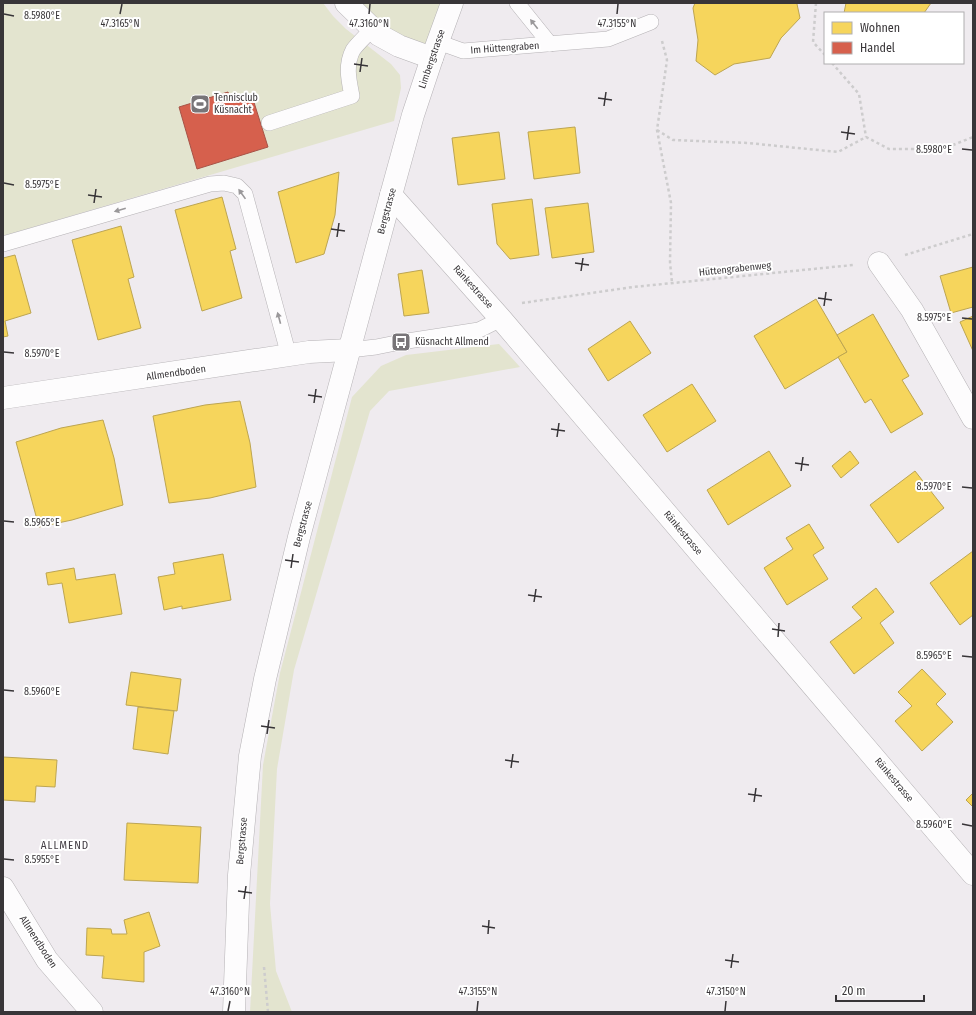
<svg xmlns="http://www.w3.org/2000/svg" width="976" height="1015" font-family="'Fira Sans Condensed',sans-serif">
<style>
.green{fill:#e3e4cf}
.homes{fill:#f6d55c;stroke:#bda551}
.shops{fill:#d6604d;stroke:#a75347}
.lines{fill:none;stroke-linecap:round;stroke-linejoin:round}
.service-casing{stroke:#b5b2b5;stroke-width:16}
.minor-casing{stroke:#b5b2b5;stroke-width:23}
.tertiary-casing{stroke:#b5b2b5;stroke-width:23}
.path{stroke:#cdcccd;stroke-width:2.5;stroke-dasharray:3 3;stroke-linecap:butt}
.service{stroke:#fdfcfd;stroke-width:15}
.minor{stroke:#fdfcfd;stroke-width:22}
.tertiary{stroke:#fdfcfd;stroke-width:22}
.oneway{fill:#9a989a}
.ticks{fill:none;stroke:#383538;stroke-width:1.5}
.labels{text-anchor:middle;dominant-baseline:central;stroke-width:4;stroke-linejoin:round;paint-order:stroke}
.street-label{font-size:10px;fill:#383538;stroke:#fff}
.poi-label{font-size:10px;fill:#383538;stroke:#fff;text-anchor:start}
.neighbourhood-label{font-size:11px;letter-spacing:1px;fill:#423c43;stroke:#fff}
.ticks-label{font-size:10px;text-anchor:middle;fill:#383538;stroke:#fff;stroke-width:4;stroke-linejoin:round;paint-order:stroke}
</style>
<rect width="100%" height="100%" fill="#efebef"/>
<g class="green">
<polygon points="3,3 323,3 333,16 346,29 391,64 400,75 401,88 394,121 3,236"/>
<polygon points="346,3 452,3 432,58"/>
<polygon points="499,344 520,367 389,391 370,411 294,670 277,769 270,904 276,971 292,1012 250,1012 263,765 280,673 352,397 381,366 406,355"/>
</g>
<g class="homes">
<polygon points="695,3 796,3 797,4 800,18 781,38 770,58 734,64 715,75 696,61 698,40 693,8"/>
<polygon points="846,3 931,3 924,13 844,13"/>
<polygon points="575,127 580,173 534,179 528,132"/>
<polygon points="499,132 505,179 458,185 452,138"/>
<polygon points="339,172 335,215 324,254 296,263 278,192"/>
<polygon points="222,197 236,249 230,251 242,298 202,311 175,210"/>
<polygon points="532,199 539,255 510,259 497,244 492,204"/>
<polygon points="588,203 594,252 552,258 545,208"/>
<polygon points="121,226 134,277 128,279 141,328 98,340 72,240"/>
<polygon points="15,255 31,313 5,321 8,336 3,337 3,258"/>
<polygon points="973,267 973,307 951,313 940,276"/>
<polygon points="422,270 429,313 404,316 398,274"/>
<polygon points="816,299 847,352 785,389 754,336"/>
<polygon points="873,314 909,376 902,380 923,414 891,433 871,399 865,403 838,357 847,352 837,335"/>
<polygon points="973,316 973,351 960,322"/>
<polygon points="630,321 651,353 608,381 588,349"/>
<polygon points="692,384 716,421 667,452 643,415"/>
<polygon points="240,401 250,443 256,487 210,498 169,503 153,416 205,405"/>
<polygon points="103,420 114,458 123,505 72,520 39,527 16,442 61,428"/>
<polygon points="769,451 791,486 728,525 707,490"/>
<polygon points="850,451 859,463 841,478 832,466"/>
<polygon points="915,471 944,508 898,543 870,505"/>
<polygon points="809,524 824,548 813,555 828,579 787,605 764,568 793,549 786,538"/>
<polygon points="973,551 973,615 960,625 930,583"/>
<polygon points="223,554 231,600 182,609 182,606 164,610 158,577 175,574 173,563"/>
<polygon points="74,568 76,580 115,574 122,614 69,623 62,583 48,585 46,573"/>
<polygon points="876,588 894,612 880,623 894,643 854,674 830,642 862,618 852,607"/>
<polygon points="922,669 946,694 936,704 953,722 922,751 895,721 912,706 898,692"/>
<polygon points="131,672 181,679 177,711 126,705"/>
<polygon points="138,707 174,711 168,754 133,749"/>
<polygon points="3,757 57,760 55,787 36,786 35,802 3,800"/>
<polygon points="973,793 973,807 966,800"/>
<polygon points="127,823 201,827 198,883 124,880"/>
<polygon points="149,912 160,946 144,952 144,982 102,978 104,956 86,955 87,928 111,929 112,934 127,934 124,920"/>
</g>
<polygon class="shops" points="228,92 231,102 252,96 268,147 197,169 179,107"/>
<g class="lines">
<g class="service-casing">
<g id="service">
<polyline points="517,3 550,44"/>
<polyline points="438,42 463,51 608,39 651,22"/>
<path d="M269,123l83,-27c-3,-15 -7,-31 1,-46 4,-6 14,-15 19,-21"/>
<polyline points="3,244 210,184 224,183 237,186 245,194 289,356"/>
<polyline points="349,350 376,347 401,342 479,330 501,319"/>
</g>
</g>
<g class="minor-casing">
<g id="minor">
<polyline points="346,3 379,35 399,46 432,58"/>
<polyline points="391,195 501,319 973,874"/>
<polyline points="879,263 912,310 973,418"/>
<polyline points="3,398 309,352 349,350"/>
<polyline points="3,888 47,960 92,1012"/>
</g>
</g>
<g class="tertiary-casing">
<polyline id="tertiary" points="234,1012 239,875 250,756 265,679 299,537 391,195 413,115 432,58 452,3"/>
</g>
<g class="path">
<polyline points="816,3 813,42 825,55"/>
<polyline points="662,41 667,60 657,130 671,203 670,262 672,283"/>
<polyline points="832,63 859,94 866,137"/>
<polyline points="657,130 673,140 748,143 838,152 866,137 889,149 919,149 953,145 973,137"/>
<polyline points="905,255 973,234"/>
<polyline points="522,303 633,287 853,265"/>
<polyline points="264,967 268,1012"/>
</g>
<use href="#service" class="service"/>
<use href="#minor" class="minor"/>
<use href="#tertiary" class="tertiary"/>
</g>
<defs><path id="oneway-solid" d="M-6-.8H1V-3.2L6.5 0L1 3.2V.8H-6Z"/></defs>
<g class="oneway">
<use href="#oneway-solid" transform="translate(534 24) rotate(-128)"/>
<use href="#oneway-solid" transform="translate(242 194) rotate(-125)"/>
<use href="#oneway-solid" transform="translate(120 210) rotate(164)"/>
<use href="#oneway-solid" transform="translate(279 318) rotate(-105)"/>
</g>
<path class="ticks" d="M4,14l10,2M120,14l2,-10M369,14l1,-10M617,14l1,-10M354,64l14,2M360,72l2,-14M598,98l14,2M604,106l2,-14M841,132l14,2M847,140l2,-14M962,149l10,1M4,183l10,2M88,195l14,2M94,203l2,-14M331,229l14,2M337,237l2,-14M575,263l14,2M581,271l2,-13M818,298l14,2M824,306l2,-14M962,318l10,1M4,352l10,1M308,395l14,2M314,403l2,-14M551,429l14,2M557,437l2,-14M795,463l14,2M801,471l2,-14M962,487l10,1M4,521l10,1M285,560l14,2M291,568l2,-14M528,595l14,2M534,602l2,-13M772,629l13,2M778,637l1,-14M962,656l10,1M4,690l10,1M261,726l14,2M267,734l2,-14M505,760l14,2M511,768l2,-14M748,794l14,2M754,802l2,-14M962,824l10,2M4,859l10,1M238,891l14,2M244,899l2,-13M482,926l13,2M488,934l1,-14M725,960l14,2M731,968l2,-14M228,1011l2,-10M477,1011l1,-10M725,1011l1,-10"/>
<defs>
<g id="stadium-square" transform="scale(1)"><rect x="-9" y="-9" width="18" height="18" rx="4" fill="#787578" stroke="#fff"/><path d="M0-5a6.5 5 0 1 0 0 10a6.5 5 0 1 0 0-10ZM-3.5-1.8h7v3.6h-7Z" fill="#fff"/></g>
<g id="bus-square" transform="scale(1)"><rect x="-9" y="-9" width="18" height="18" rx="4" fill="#787578" stroke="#fff"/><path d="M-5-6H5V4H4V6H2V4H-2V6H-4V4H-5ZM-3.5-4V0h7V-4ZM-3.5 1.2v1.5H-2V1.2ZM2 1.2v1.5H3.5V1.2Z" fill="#fff"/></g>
</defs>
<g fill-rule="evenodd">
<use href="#stadium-square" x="200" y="104"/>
<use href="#bus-square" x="401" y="342"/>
</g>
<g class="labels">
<g class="street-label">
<text transform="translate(505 48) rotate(-4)">Im Hüttengraben</text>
<text transform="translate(432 59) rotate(-71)">Limbergstrasse</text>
<text transform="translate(387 211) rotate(-75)">Bergstrasse</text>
<text transform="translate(735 269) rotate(-6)">Hüttengrabenweg</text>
<text transform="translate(473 287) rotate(48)">Ränkestrasse</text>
<text transform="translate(176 373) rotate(-8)">Allmendboden</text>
<text transform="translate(303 524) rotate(-75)">Bergstrasse</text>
<text transform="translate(683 533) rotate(50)">Ränkestrasse</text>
<text transform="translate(894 780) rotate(50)">Ränkestrasse</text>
<text transform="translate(242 841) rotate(-85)">Bergstrasse</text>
<text transform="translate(38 942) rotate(57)">Allmendboden</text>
</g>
<g class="poi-label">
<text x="214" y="98">Tennisclub<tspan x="214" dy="12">Küsnacht</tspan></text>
<text x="415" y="342">Küsnacht Allmend</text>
</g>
<g class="neighbourhood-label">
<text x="65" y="845">ALLMEND</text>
</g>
</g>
<g class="ticks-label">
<text x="42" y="19">8.5980°E</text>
<text x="120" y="27">47.3165°N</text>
<text x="369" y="27">47.3160°N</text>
<text x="617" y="27">47.3155°N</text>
<text x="934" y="153">8.5980°E</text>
<text x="42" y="188">8.5975°E</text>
<text x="934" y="321">8.5975°E</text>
<text x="42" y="357">8.5970°E</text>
<text x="934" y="490">8.5970°E</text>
<text x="42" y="526">8.5965°E</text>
<text x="934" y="659">8.5965°E</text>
<text x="42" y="695">8.5960°E</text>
<text x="934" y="828">8.5960°E</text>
<text x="42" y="863">8.5955°E</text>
<text x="230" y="995">47.3160°N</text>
<text x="478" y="995">47.3155°N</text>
<text x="726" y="995">47.3150°N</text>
</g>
<rect width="976" height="1015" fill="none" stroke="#383538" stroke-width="8"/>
<rect x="824" y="12" width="140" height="52" fill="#ffffff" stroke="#afaeaf"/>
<rect x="832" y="22" width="20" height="12" fill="#f6d55c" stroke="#afaeaf"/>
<text x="860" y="32" font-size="12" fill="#383538">Wohnen</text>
<rect x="832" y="42" width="20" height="12" fill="#d6604d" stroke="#afaeaf"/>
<text x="860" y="52" font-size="12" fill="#383538">Handel</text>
<path d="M836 995v6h88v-6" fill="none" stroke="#383538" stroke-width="2"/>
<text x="842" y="995" font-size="12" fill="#383538" stroke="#ffffff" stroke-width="3" paint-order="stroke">20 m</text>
</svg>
